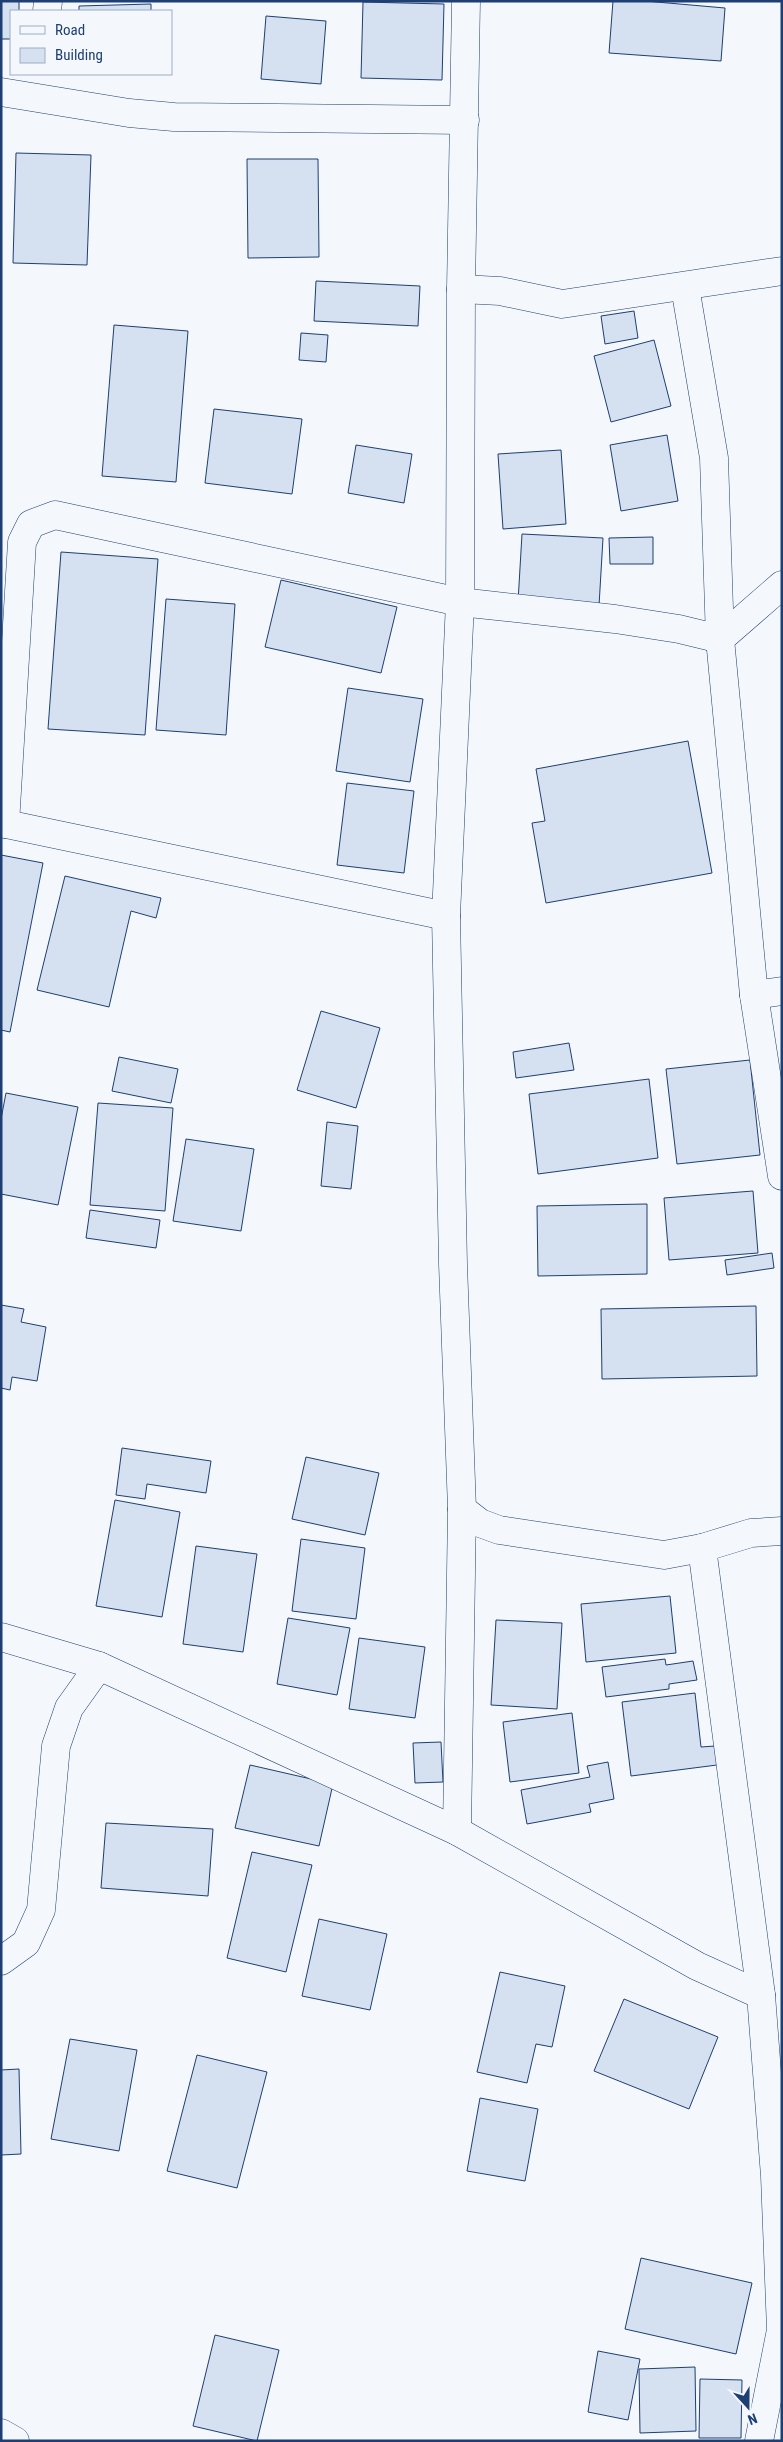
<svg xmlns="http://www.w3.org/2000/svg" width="783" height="2442" font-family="'Roboto Condensed',sans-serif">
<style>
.building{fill:#d5e0f0;stroke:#1d3f73}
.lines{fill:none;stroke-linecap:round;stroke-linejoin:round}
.street-casing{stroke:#1d3f73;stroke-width:29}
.street{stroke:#f4f7fb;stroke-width:28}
</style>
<rect width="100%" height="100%" fill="#f4f7fb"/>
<g class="building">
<polygon points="1,1 19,1 19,11 11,11 11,39 1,39"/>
<polygon points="613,1 645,1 725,8 721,61 609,53"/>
<polygon points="363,2 444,4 442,80 361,78"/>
<polygon points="151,4 151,11 79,11 79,6"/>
<polygon points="266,16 326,21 321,84 261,79"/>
<polygon points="16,153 91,155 87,265 13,263"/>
<polygon points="247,159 318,159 319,257 248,258"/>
<polygon points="316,281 420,286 418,326 314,321"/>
<polygon points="634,311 638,338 605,344 601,316"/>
<polygon points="114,325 188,331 176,482 102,476"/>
<polygon points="301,333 328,335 326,362 299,360"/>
<polygon points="654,340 671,406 611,422 594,356"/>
<polygon points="214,409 302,419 292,494 205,483"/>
<polygon points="667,435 678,501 621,511 610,445"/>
<polygon points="356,445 412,454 404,503 348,493"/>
<polygon points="561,450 566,524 503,529 498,454"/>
<polygon points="522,534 603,538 599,606 518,602"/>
<polygon points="653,537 653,564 610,564 609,538"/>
<polygon points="61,552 158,559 145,735 48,729"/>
<polygon points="281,580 397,607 381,673 265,647"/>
<polygon points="166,599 235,604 226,735 156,730"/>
<polygon points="348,688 423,699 410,782 336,771"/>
<polygon points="688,741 712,873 546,903 532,823 545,821 536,769"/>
<polygon points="347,783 414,791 404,873 337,865"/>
<polygon points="1,855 43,863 10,1032 1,1030"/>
<polygon points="65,876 161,898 156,918 131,911 109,1007 37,990"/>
<polygon points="321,1011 380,1028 356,1108 297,1090"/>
<polygon points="569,1043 574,1070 516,1078 513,1052"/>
<polygon points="119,1057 178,1069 171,1103 112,1091"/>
<polygon points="750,1060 760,1155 677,1164 666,1069"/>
<polygon points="649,1079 658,1158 538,1174 529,1094"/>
<polygon points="6,1093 78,1107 58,1205 1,1194 1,1119"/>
<polygon points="98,1103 173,1108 165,1211 90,1205"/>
<polygon points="327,1122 358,1126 351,1189 321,1186"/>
<polygon points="186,1139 254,1149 241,1231 173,1221"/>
<polygon points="753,1191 758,1253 669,1260 664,1198"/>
<polygon points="647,1204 647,1274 538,1276 537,1206"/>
<polygon points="90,1210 160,1220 156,1248 86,1238"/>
<polygon points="772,1253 774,1268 727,1275 725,1260"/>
<polygon points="1,1305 24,1309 21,1322 46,1327 37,1381 12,1377 10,1390 1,1388"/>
<polygon points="756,1306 757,1376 602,1379 601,1309"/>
<polygon points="122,1448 211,1461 206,1493 147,1484 145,1499 116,1495"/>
<polygon points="306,1457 379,1473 365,1535 292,1519"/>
<polygon points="115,1500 180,1512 162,1617 96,1606"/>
<polygon points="301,1539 365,1548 356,1619 292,1611"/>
<polygon points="196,1546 257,1554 243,1652 183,1644"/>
<polygon points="670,1596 676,1653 586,1662 581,1604"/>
<polygon points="288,1618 350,1628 337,1695 277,1684"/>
<polygon points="496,1620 562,1623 557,1709 491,1705"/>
<polygon points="359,1638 425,1647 415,1718 349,1709"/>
<polygon points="665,1659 666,1665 693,1661 697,1680 669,1684 669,1689 606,1697 602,1667"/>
<polygon points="695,1693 701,1747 715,1746 717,1765 631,1776 622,1702"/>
<polygon points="572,1713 579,1773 510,1782 503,1722"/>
<polygon points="441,1742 443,1782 415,1783 413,1743"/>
<polygon points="608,1762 614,1799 589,1804 591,1812 527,1824 521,1790 590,1777 587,1766"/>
<polygon points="250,1765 333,1784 319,1846 235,1828"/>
<polygon points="106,1823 213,1829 208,1896 101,1888"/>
<polygon points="252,1852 312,1865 286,1972 227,1958"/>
<polygon points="319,1919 387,1934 370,2010 302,1996"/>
<polygon points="500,1972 565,1986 552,2047 536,2044 527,2083 477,2072"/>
<polygon points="624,1999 718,2037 689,2109 594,2071"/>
<polygon points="70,2039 137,2050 119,2151 51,2139"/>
<polygon points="197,2055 267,2072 237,2188 167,2171"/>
<polygon points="19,2069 21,2154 1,2155 1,2070"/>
<polygon points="480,2098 538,2109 525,2181 467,2171"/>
<polygon points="641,2258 752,2283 736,2354 625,2329"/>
<polygon points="215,2335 279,2350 257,2441 193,2426"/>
<polygon points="598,2351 640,2359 628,2420 588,2412"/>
<polygon points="695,2367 696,2431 640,2433 639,2369"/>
<polygon points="700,2379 742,2380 741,2438 699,2438"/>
</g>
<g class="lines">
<g class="street-casing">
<g id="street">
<polyline points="47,11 48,1"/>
<polyline points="1,92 129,113 174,117 465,120"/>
<polyline points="461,289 500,291 562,304 782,271"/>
<polyline points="782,585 720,639 754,995 782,1176"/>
<polyline points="1,823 446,916"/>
<polyline points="5,824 22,542 31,524 55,515 460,602 615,619 679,629 720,639 714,458 685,287"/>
<polyline points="754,995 782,991"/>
<polyline points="462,1509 480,1523 499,1530 664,1555 702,1548 751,1533 782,1531"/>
<polyline points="702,1548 761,1995"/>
<polyline points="1,1637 99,1666 457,1831 697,1966 761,1995 775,2176 781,2330 759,2441"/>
<polyline points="457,1831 462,1509 453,1264 446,916 460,602 461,289 466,1"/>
<polyline points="1,1961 26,1943 41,1910 56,1746 69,1708 99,1666"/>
<polyline points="1,2433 15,2441"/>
</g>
</g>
<use href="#street" class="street"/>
</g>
<rect width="783" height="2442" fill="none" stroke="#1d3f73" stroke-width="5"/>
<rect x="10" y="10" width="162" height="65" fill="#f4f7fb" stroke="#9eadc5"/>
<rect x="20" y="26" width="25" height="8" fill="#f4f7fb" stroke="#9eadc5"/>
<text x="55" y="35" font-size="15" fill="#1d3f73">Road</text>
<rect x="20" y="48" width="25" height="15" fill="#d5e0f0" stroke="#9eadc5"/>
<text x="55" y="60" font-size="15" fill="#1d3f73">Building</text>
<g transform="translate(748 2407) rotate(159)" stroke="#f4f7fb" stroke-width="4" paint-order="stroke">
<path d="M0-4L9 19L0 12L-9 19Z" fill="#1d3f73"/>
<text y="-8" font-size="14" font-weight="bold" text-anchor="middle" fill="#1d3f73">N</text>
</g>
</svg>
